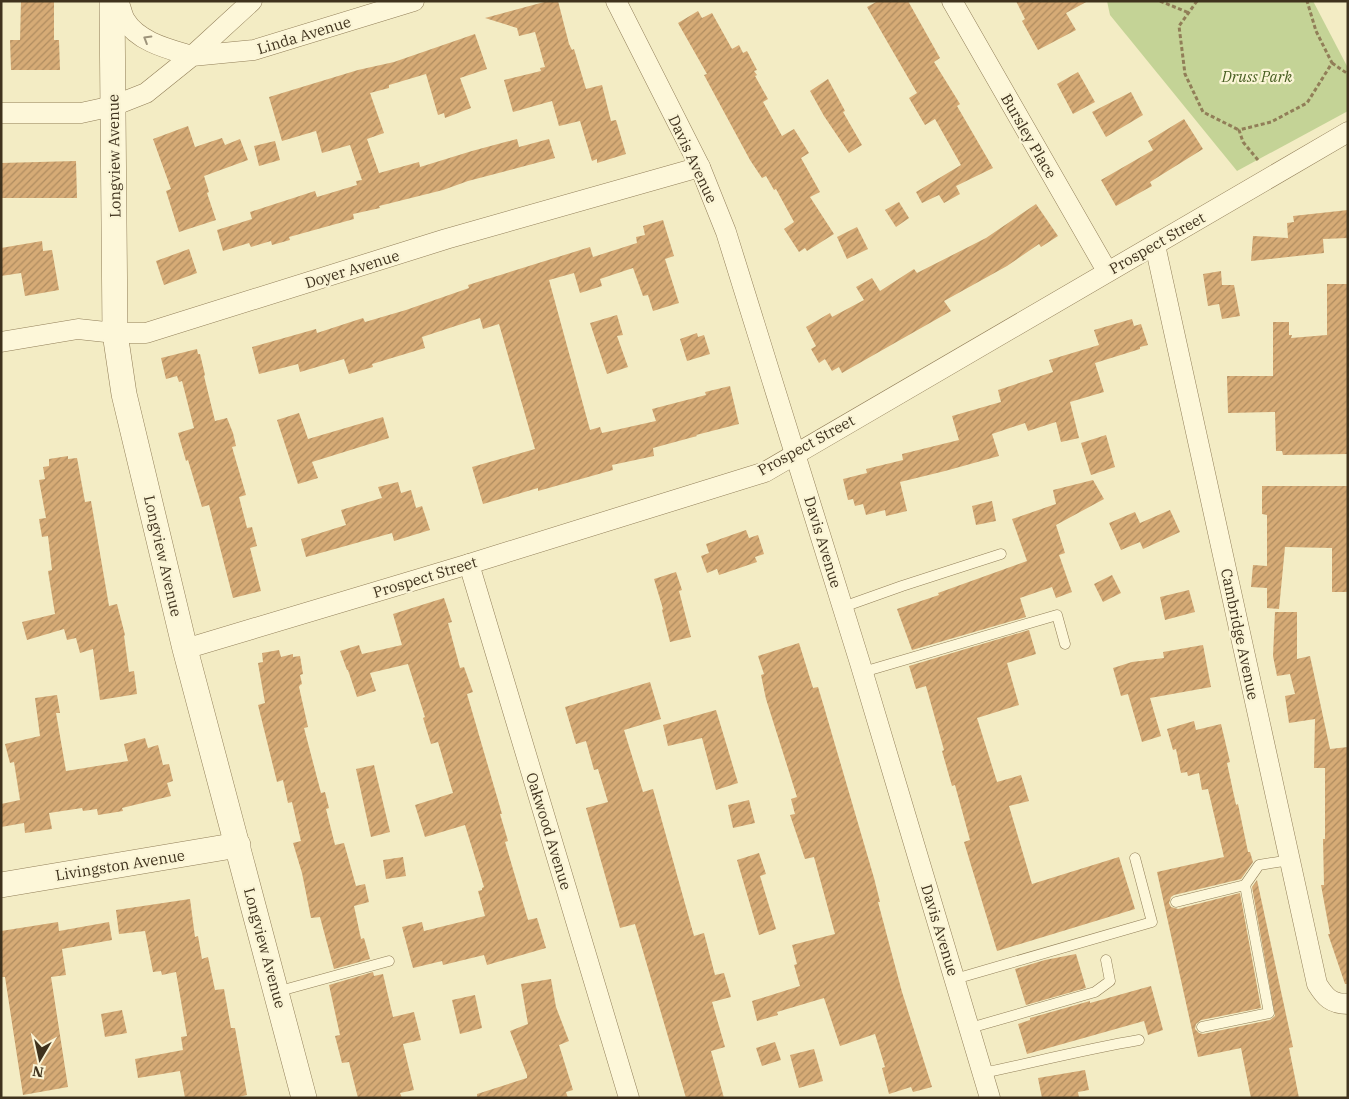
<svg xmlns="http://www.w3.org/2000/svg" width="1349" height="1099" font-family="'IBM Plex Serif',serif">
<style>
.green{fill:#c4d396}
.building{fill:url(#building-hatch)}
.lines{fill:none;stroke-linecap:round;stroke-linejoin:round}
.service-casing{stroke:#917e58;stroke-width:11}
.minor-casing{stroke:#917e58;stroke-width:21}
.tertiary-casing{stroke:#917e58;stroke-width:26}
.path{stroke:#917e58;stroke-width:3;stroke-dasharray:4 2.5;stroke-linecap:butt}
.service{stroke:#fdf7d9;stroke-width:10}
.minor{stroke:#fdf7d9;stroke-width:20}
.tertiary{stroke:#fdf7d9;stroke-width:25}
.oneway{stroke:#9e947b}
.labels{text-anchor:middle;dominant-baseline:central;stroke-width:4.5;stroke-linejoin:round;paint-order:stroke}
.street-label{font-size:15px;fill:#3f321d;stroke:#faf4d5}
.park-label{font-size:15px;font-style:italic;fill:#475e21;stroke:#faf4d5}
</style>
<defs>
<pattern id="building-hatch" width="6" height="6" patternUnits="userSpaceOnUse" patternTransform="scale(1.25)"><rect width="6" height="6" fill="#d6ab76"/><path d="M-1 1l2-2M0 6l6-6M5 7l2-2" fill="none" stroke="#af8c60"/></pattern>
</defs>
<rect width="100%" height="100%" fill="#f3ecc4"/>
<polygon class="green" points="1107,1 1313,1 1348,68 1348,111 1237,171 1110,15"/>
<g class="building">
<polygon points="21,1 54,1 54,40 59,40 60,70 11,70 10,40 20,40"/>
<polygon points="548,1 558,1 569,44 572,50 574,49 586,89 602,85 611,121 616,120 626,154 597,163 597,159 592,161 580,121 559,126 552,101 513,112 504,80 541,71 540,68 545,67 535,32 519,36 517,28 485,18"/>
<polygon points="878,1 908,1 940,58 934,62 960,104 957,106 993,168 956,186 960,194 944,203 939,195 922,203 916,192 961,165 935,119 925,125 909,98 917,93 867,7"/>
<polygon points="1016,1 1088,1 1066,13 1076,30 1038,50 1022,21 1025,19"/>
<polygon points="698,11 702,18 712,13 732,49 739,45 743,53 747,51 757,70 754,71 757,75 755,76 768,99 763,102 782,136 794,129 809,153 801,158 820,192 810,197 834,234 807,251 805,248 799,252 784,229 794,222 776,189 774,190 766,176 762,178 750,160 704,75 707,74 678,23"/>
<polygon points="475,34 487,69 460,78 471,108 445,118 444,113 438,115 426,74 389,85 389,88 370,93 384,133 367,139 379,173 419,162 420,167 472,151 517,139 519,147 549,139 555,158 468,181 443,190 379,206 380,208 353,214 354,219 289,237 290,240 272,245 271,241 251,247 249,243 223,251 217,230 252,219 250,212 315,191 317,197 357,185 356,181 362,180 350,145 322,153 316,131 282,141 269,97 358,70 394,62"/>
<polygon points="1078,72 1095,102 1073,114 1057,84"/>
<polygon points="828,79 845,111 843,112 862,145 849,153 824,116 810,91"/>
<polygon points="1131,92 1143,115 1106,137 1092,112"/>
<polygon points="1184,119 1203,149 1150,182 1152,186 1116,206 1101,180 1153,150 1148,141"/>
<polygon points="188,126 195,147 222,138 225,145 240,139 248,160 204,176 209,192 207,193 216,220 179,232 166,191 171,189 153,139"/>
<polygon points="275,141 280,160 259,166 254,146"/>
<polygon points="76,161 77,198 1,198 1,163"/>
<polygon points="899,202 909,218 896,227 885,210"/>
<polygon points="1036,204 1058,236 1041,247 1039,244 1007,266 944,301 951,311 842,373 839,367 832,371 825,359 819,363 811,349 816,346 806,327 830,313 832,317 864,300 856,287 872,278 880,291 914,269 917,273 986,238"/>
<polygon points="1348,210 1348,238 1323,239 1324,253 1251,261 1253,236 1288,238 1287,223 1294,222 1293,216"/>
<polygon points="663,220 674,256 665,259 679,303 653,311 648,295 643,296 633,268 600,279 602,286 580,293 574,273 549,280 590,430 600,427 602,433 656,421 652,409 706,395 705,392 730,386 739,424 696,435 697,436 653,448 654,456 612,465 613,470 538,491 538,488 483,504 472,467 535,449 499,324 483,329 480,318 422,337 425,348 372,364 373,367 349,374 344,359 300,372 298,364 259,374 252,347 316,329 317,333 363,318 365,322 406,310 469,288 468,285 590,247 593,257 637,243 636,237 645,235 643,226"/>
<polygon points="857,227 868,249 847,259 837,237"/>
<polygon points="42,241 43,251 52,250 59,290 25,296 21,273 1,276 1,248"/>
<polygon points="189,249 197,273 164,285 156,261"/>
<polygon points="1221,271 1222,285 1234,285 1240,316 1222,319 1219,304 1208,306 1203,274"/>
<polygon points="1327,284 1348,284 1348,454 1283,455 1282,451 1276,451 1275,412 1228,413 1227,376 1273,376 1273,322 1289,322 1289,335 1292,335 1291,338 1327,335"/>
<polygon points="617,315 623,335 617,336 628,367 607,374 590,323"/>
<polygon points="1132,319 1134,326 1141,324 1148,345 1140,347 1140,349 1095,363 1104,392 1070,402 1079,438 1061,442 1056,422 1028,431 1025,423 992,434 999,456 945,471 900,482 907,511 886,516 885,510 866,515 863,504 855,506 853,499 848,500 843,479 867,473 866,469 903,460 902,454 959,440 952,416 1001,402 998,390 1053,372 1049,360 1099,345 1094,330"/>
<polygon points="697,333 698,337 704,335 710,354 687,361 680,339"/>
<polygon points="197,349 198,354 200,354 205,375 204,376 215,421 227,418 233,433 236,446 232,447 246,495 239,497 247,528 252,527 257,546 250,548 261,591 233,598 209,505 202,507 188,460 186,461 178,433 194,428 182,381 179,382 177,376 166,379 161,358"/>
<polygon points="299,413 308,439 383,417 389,438 312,462 318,478 298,484 277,420"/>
<polygon points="1106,435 1115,467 1091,475 1081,443"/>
<polygon points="68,456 68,459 77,458 85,502 91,501 109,606 117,604 125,635 124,636 129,672 134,671 137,694 100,700 93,649 80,653 76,638 67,640 64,629 27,640 22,622 55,614 48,571 52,570 48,536 42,537 39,519 46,518 39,480 45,479 43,467 49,466 49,459"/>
<polygon points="1093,480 1104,499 1056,525 1065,553 1059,555 1072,592 1056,598 1052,587 1020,598 1026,617 912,650 897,609 939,595 938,593 1027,561 1012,519 1056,504 1053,490"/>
<polygon points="398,482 401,493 411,490 416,508 422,506 430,530 394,541 392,533 306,557 301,539 346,525 341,510 382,498 378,487"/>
<polygon points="1262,486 1348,486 1348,592 1332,592 1332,548 1285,547 1279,609 1267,608 1267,588 1251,587 1253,565 1267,566 1267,515 1262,514"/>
<polygon points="992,501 996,521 976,525 972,506"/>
<polygon points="1170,510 1180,532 1143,549 1140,542 1121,550 1109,523 1135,512 1140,523"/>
<polygon points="746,530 749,538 758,535 764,554 755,557 757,562 719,575 717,569 707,573 701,556 709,553 706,544"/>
<polygon points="676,572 682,590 679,591 691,637 670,642 662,610 663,609 654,579"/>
<polygon points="1112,575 1121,593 1103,602 1094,584"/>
<polygon points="1189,590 1195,612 1165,620 1160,597"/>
<polygon points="444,598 452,622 448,623 460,668 464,667 473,692 467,694 502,814 500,814 508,841 505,842 528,920 537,918 546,948 487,965 484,955 443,965 442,961 413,968 402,927 422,922 424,931 485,916 478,891 482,890 482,888 484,887 465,825 425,837 415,805 453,793 438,742 431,744 423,718 425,717 408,664 370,673 376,691 357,697 348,670 347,670 340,651 359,645 362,654 402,645 393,614"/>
<polygon points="1275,612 1297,612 1297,659 1310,656 1330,749 1348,747 1348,984 1345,984 1328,934 1330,934 1321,885 1324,885 1323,839 1325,839 1325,768 1314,768 1315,719 1289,723 1285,696 1295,694 1290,674 1277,676 1273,656"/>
<polygon points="1029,630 1036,654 1007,663 1019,705 977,718 997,782 1021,775 1029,801 1009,806 1032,884 1119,857 1135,909 997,951 964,842 970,840 955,785 952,786 942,751 944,750 926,686 916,689 909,666"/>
<polygon points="799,643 813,688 818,687 824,707 874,878 880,902 878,902 902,992 932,1087 913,1092 911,1087 889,1094 882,1068 885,1067 875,1034 840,1046 824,998 777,1012 778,1015 757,1021 752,1001 800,986 794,965 797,964 792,945 835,934 814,857 805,859 790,815 795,814 791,799 797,797 766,699 761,675 764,674 758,656"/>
<polygon points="1203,645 1211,687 1150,698 1161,736 1142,742 1128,694 1121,696 1113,668 1132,662 1164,658 1163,652"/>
<polygon points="279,650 281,657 293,654 293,657 300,656 303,674 300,675 302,684 300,685 299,687 308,727 304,728 321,793 325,792 329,808 326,809 335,845 344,843 356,886 365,884 369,902 354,906 361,939 364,938 370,959 334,969 320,917 311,918 302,873 293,843 301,841 292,802 288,803 283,780 277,782 258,705 265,703 258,663 263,662 262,653"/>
<polygon points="650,682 661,719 624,730 643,792 653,789 694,936 704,933 715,975 724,973 731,997 712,1002 725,1047 711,1051 724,1098 686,1098 635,924 620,928 586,808 608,802 598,769 594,770 586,741 576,744 565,707"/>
<polygon points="57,695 60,713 56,713 66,771 128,761 124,744 145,738 148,748 158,745 163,765 169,764 173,781 167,783 171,796 122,808 123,811 98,815 97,809 83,811 82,808 49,813 52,829 25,833 24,823 1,827 1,804 20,800 14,762 10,763 5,744 40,736 35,698"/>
<polygon points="716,710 738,783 716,790 702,738 668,746 663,725"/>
<polygon points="1194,721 1196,730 1221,724 1230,762 1227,763 1236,805 1238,804 1248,852 1250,852 1253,862 1241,879 1174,895 1171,897 1169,903 1171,907 1178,909 1240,893 1261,1008 1201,1020 1196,1024 1195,1029 1199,1033 1203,1034 1270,1020 1275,1016 1252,887 1257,880 1293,1047 1289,1048 1299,1098 1251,1098 1241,1048 1198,1057 1157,872 1224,857 1208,789 1202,790 1199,773 1188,776 1187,772 1181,773 1176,749 1173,750 1167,729"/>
<polygon points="374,765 390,832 371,837 356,769"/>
<polygon points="749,800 755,823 733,828 728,805"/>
<polygon points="759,853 766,874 760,876 776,929 759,935 737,860"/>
<polygon points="403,857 406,876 386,879 383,860"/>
<polygon points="190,899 195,937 198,936 202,959 208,957 215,990 224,989 231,1028 235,1028 247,1095 235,1098 185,1098 180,1071 138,1078 135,1059 183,1050 181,1037 187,1036 176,972 162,975 161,971 153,972 145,931 119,934 116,910"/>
<polygon points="58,922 59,931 109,922 112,940 62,949 66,975 51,977 68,1087 23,1095 5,977 1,977 1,931"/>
<polygon points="1076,954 1086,988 1026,1005 1015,969 1045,960"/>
<polygon points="373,972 374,976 383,974 393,1017 414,1012 421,1040 403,1044 414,1090 400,1093 402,1098 358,1098 349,1062 342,1063 335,1036 340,1035 329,985"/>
<polygon points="551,979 556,1007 569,1041 559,1045 573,1090 566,1092 568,1098 477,1098 477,1094 527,1078 527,1075 510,1031 528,1024 521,984"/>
<polygon points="1151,986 1163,1030 1148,1035 1144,1021 1027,1054 1018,1024 1030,1020 1030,1018 1090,1001 1090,1003"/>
<polygon points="475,995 482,1028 460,1034 452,1000"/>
<polygon points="122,1010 127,1033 105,1037 101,1014"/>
<polygon points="775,1042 781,1060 762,1066 756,1048"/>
<polygon points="814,1049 823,1081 799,1088 790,1055"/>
<polygon points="1085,1070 1089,1090 1078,1092 1079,1098 1042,1098 1038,1078"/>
</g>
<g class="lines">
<g class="service-casing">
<g id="service">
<polyline points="843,607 902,586 1001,554"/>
<polyline points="863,672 1057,615 1065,644"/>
<polyline points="1176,902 1245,885 1259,865 1290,860"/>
<polyline points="955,979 1152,922 1135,858"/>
<polyline points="276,992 389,961"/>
<polyline points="1202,1027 1269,1013 1245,885"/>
<polyline points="970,1028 1095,992 1110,981 1106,960"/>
<path d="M983,1073c52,-11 103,-24 156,-33"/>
</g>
</g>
<g class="minor-casing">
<g id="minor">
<path d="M118,1c3,6 4,14 7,19 13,22 44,29 67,36l60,-55"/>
<polyline points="616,1 700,167 726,232 860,663 990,1098"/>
<polyline points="952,1 1107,271"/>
<polyline points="1,113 81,113 113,106 146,93 192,56 254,50 414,1"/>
<path d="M1155,245l162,739c8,13 14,20 31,20"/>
<polyline points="1,342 78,329 115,333 146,333 446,239 700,167"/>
<polyline points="469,564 629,1098"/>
<polyline points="185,649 469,564 765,472 1348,132"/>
</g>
</g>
<g class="tertiary-casing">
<g id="tertiary">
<polyline points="112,1 115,333 124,394 185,649 304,1098"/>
<polyline points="1,885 238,845"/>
</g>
</g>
<g class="path">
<polyline points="1160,1 1189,13"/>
<polyline points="1197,1 1179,26 1185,74 1203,112 1239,130"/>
<polyline points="1332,63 1348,74"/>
<polyline points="1258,160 1243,142 1239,130 1271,122 1307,103 1332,63 1316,31 1307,1"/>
</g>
<use href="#service" class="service"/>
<use href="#minor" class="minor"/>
<use href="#tertiary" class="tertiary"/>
</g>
<defs><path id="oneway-chevron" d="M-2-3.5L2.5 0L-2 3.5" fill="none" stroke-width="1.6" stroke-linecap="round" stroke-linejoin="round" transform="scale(1.25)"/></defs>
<use class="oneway" href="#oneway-chevron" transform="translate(147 39) rotate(-149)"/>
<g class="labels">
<g class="street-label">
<text transform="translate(304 35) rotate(-17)">Linda Avenue</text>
<text transform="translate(1029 136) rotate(60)">Bursley Place</text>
<text transform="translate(114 156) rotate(-91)">Longview Avenue</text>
<text transform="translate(693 159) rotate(65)">Davis Avenue</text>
<text transform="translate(1157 243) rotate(-30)">Prospect Street</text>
<text transform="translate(352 269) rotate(-17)">Doyer Avenue</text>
<text transform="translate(806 445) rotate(-29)">Prospect Street</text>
<text transform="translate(823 542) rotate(73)">Davis Avenue</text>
<text transform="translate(163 556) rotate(77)">Longview Avenue</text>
<text transform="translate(425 577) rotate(-17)">Prospect Street</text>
<text transform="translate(1240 634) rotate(78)">Cambridge Avenue</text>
<text transform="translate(549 831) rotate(73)">Oakwood Avenue</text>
<text transform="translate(120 865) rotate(-9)">Livingston Avenue</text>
<text transform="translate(940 930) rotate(73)">Davis Avenue</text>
<text transform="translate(265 948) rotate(75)">Longview Avenue</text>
</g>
<g class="park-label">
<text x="1257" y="76">Druss Park</text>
</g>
</g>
<rect width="1349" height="1099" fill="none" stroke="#3f321d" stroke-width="5"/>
<g transform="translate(40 1059) rotate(189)" stroke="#faf4d5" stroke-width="4" paint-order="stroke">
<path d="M0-4L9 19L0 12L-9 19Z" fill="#3f321d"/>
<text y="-8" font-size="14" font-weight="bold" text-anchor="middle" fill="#3f321d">N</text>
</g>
</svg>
